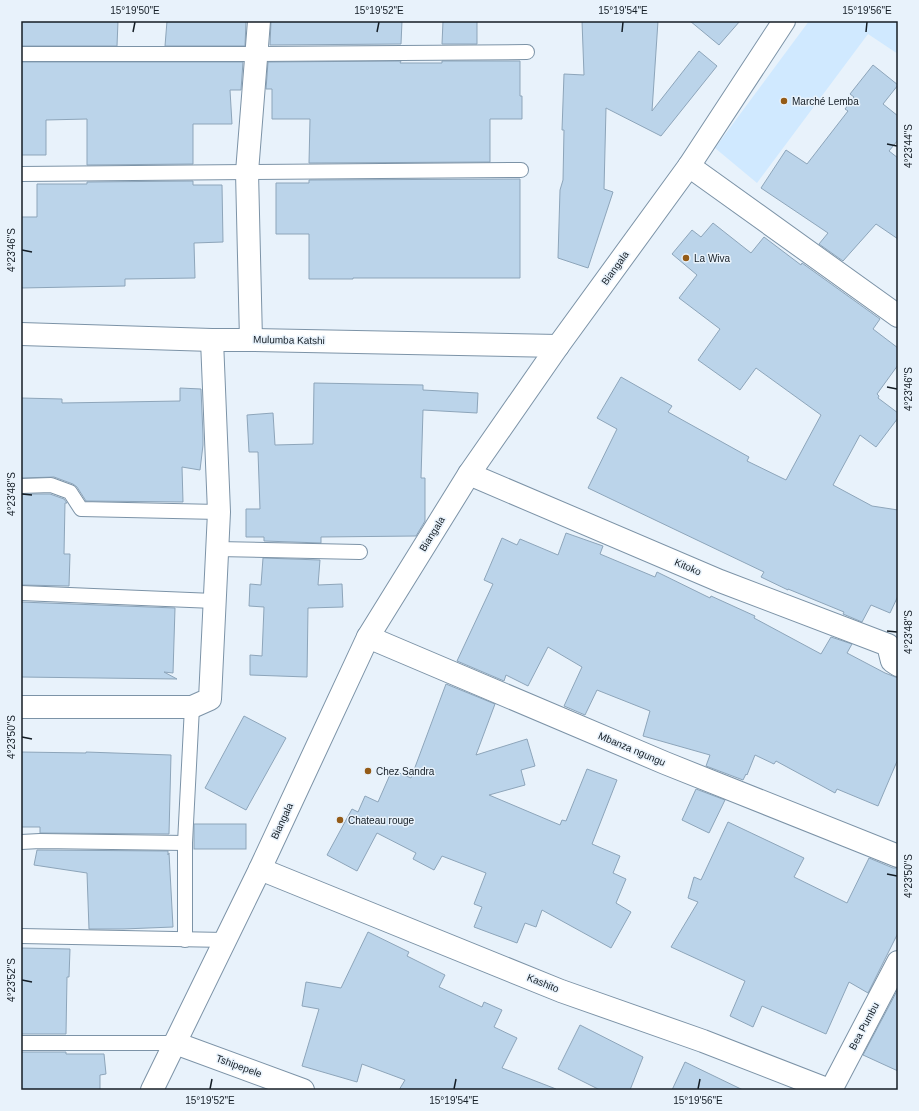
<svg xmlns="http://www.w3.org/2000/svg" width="919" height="1111" font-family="Helvetica,sans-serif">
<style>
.built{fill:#d0e9ff}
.building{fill:#bbd4ea;stroke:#8da5ba}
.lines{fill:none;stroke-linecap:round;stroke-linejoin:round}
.service-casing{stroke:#7c93a7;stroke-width:16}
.minor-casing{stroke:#7c93a7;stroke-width:24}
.tertiary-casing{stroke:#7c93a7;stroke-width:24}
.service{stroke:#fff;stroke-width:14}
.minor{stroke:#fff;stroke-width:22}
.tertiary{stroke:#fff;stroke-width:22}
.ticks{fill:none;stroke:#141d25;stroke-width:1.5}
.poi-dot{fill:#945b17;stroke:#e8f2fb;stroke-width:1.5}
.labels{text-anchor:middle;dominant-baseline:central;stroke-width:3;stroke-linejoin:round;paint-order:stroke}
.poi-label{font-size:10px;fill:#141d25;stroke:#e8f2fb;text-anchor:start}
.street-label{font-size:10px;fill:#141d25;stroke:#e8f2fb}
.neatline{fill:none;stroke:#141d25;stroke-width:1.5}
.ticks-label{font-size:10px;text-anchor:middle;fill:#141d25}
</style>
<rect width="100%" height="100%" fill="#e8f2fb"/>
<polygon class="built" points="809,21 898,21 898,54 868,34 757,183 715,148"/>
<g class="building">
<polygon points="21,21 118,21 117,46 21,46"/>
<polygon points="167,21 246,21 245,46 165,46"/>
<polygon points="271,21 402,21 401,44 270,45"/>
<polygon points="443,21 477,21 477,44 442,44"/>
<polygon points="582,21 658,21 652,111 699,51 717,66 661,136 606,108 604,189 613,192 588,268 558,258 560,190 563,180 564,130 562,130 564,74 584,75"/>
<polygon points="690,21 740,21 719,45"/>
<polygon points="401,61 400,63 442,63 442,61 520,61 520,96 522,96 522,119 490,119 490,162 309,163 310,119 272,119 272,89 266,89 268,62"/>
<polygon points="21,62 243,62 241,90 230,90 232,124 193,124 193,164 87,165 87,119 46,120 46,155 21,155"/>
<polygon points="873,65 898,85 883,104 898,116 898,140 889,151 898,158 898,239 876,224 843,261 819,244 828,233 761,188 786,150 807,164 848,111 845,109 854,97 850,94"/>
<polygon points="520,179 520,278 353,278 353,279 309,279 309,234 276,234 276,183 309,183 309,180"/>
<polygon points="193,181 193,185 222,185 223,242 194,243 195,278 125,279 125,286 21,288 21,217 37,217 37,184 87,184 87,182"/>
<polygon points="713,223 751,253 764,237 801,265 802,263 880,319 873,329 898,348 898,365 877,394 879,396 878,398 898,413 898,418 876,447 860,435 833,485 872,506 898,510 898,596 890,613 871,605 862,622 843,614 844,612 788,589 788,590 761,577 764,572 588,488 617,429 597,418 621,377 672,406 668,412 749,457 747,461 786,480 821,415 756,368 740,390 698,360 720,329 679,298 697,275 672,254 692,230 701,237"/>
<polygon points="314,383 423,385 423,390 478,393 477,413 423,410 421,478 425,478 425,521 416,536 321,537 321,543 264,541 264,537 246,537 246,509 260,509 258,452 249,452 247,415 273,413 275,445 313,444"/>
<polygon points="180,388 201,389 203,435 203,445 200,470 182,467 183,502 86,501 77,487 73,484 54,477 21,478 21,398 62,399 62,403 180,401"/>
<polygon points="21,494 50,494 64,499 67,503 65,503 64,554 70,554 69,586 21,585"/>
<polygon points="566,533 603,546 600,554 655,577 657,572 710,598 711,596 755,616 754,618 821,654 831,637 852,644 847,653 885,673 898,678 898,759 878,806 837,789 835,793 776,761 774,764 755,755 747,775 746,774 743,780 706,766 710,755 643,736 650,711 597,690 585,715 564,706 582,667 548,647 528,686 506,675 504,681 457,661 493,584 484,580 502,538 517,545 520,539 558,555"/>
<polygon points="263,558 320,560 318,585 342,584 343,607 308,608 307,677 250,675 250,655 262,656 264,607 249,606 250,584 261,585"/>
<polygon points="21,602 175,608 173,673 164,672 177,679 21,677"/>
<polygon points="446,684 495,704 476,755 527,739 535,766 521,770 525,785 489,795 560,825 562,820 566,821 587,769 617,780 592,844 620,856 613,873 626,879 616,903 631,912 611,948 542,910 536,927 525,923 517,943 474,927 482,907 474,904 486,873 442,856 434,870 413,859 416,853 377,833 357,871 327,855 352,809 358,812 365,796 378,802 392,770 411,778"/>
<polygon points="244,716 286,738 246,810 205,788"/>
<polygon points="21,752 86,753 86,752 171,755 169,834 40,833 40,827 21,827"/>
<polygon points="696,789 725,800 709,833 682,820"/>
<polygon points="728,822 804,858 794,877 847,903 869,858 893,868 898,868 898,933 868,993 849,982 826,1034 762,1006 753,1027 730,1016 745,981 671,947 698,902 688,898 694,877 701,880"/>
<rect x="194" y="824" width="52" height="25"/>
<polygon points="37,850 168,851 168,855 169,853 173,927 123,929 89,929 87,873 34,865"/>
<polygon points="368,932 409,952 407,956 445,975 439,987 482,1007 484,1002 502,1010 494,1027 517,1038 502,1068 556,1089 556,1090 399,1090 405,1080 362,1064 357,1082 302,1066 319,1009 302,1006 306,982 341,988"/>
<polygon points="21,948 70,949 69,977 67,977 66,1034 21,1034"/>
<polygon points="898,989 898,1071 863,1055"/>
<polygon points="580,1025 643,1057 630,1090 600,1090 558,1069"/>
<polygon points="21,1052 66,1052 66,1054 104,1054 106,1074 100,1075 100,1090 21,1090"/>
<polygon points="685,1062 743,1090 672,1090"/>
</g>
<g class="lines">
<g class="service-casing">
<g id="service">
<polyline points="21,54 257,54 527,52"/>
<polyline points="21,174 247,172 521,170"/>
<polyline points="21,486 51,485 70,492 81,509 219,512"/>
<polyline points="217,549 360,552"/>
<polyline points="21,593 214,601"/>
<polyline points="21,842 40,841 185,843"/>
<polyline points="21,936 225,940"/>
<polyline points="185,940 185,843 192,707"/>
<polyline points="21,1043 175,1043"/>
</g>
</g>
<g class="minor-casing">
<g id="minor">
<polyline points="689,166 898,316"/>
<polyline points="21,334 212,340 251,340 558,346"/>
<polyline points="251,340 247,172 259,21"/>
<polyline points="469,474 720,581 888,645 892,661 898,665"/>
<polyline points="368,637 665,763 898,856"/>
<polyline points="21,707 192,707 210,699 219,512 212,340"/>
<polyline points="260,869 561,991 703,1041 829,1090"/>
<polyline points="175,1043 303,1090"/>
<polyline points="831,1090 898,962"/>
</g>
</g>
<g class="tertiary-casing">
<polyline id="tertiary" points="152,1090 260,869 368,637 469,474 558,346 689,166 784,21"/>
</g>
<use href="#service" class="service"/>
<use href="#minor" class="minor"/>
<use href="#tertiary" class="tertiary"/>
</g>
<path class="ticks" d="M133,32l2,-10M377,32l2,-10M622,32l1,-10M866,32l1,-10M887,144l10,2M22,250l10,2M887,387l10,2M22,494l10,1M887,631l10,1M22,737l10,2M887,874l10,2M22,980l10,2M210,1089l2,-10M454,1089l2,-10M698,1089l2,-10"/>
<g class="poi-dot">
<circle cx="784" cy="101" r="4"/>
<circle cx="686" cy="258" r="4"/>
<circle cx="368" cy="771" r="4"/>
<circle cx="340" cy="820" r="4"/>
</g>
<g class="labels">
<g class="poi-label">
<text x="792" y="101">Marché Lemba</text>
<text x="694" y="258">La Wiva</text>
<text x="376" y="771">Chez Sandra</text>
<text x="348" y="820">Chateau rouge</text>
</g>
<g class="street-label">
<text transform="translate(615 268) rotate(-54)">Biangala</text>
<text transform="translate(289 340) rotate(1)">Mulumba Katshi</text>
<text transform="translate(432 534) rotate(-58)">Biangala</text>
<text transform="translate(688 567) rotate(23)">Kitoko</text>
<text transform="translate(632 749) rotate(23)">Mbanza ngungu</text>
<text transform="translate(282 821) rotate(-65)">Biangala</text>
<text transform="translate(543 983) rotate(22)">Kashito</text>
<text transform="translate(864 1026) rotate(-62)">Bea Pumbu</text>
<text transform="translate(239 1066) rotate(20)">Tshipepele</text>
</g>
</g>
<rect width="919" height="1111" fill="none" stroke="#e8f2fb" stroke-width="44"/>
<rect x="22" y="22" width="875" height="1067" class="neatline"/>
<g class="ticks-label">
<text x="135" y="14">15°19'50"E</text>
<text x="379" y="14">15°19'52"E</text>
<text x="623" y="14">15°19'54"E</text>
<text x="867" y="14">15°19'56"E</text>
<text transform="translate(908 146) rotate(-90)" y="4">4°23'44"S</text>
<text transform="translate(11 250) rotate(-90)" y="4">4°23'46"S</text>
<text transform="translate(908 389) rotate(-90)" y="4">4°23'46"S</text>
<text transform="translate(11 494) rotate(-90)" y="4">4°23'48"S</text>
<text transform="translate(908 632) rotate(-90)" y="4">4°23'48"S</text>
<text transform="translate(11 737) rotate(-90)" y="4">4°23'50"S</text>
<text transform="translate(908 876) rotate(-90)" y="4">4°23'50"S</text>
<text transform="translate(11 980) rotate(-90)" y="4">4°23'52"S</text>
<text x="210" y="1104">15°19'52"E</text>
<text x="454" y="1104">15°19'54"E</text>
<text x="698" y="1104">15°19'56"E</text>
</g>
</svg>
